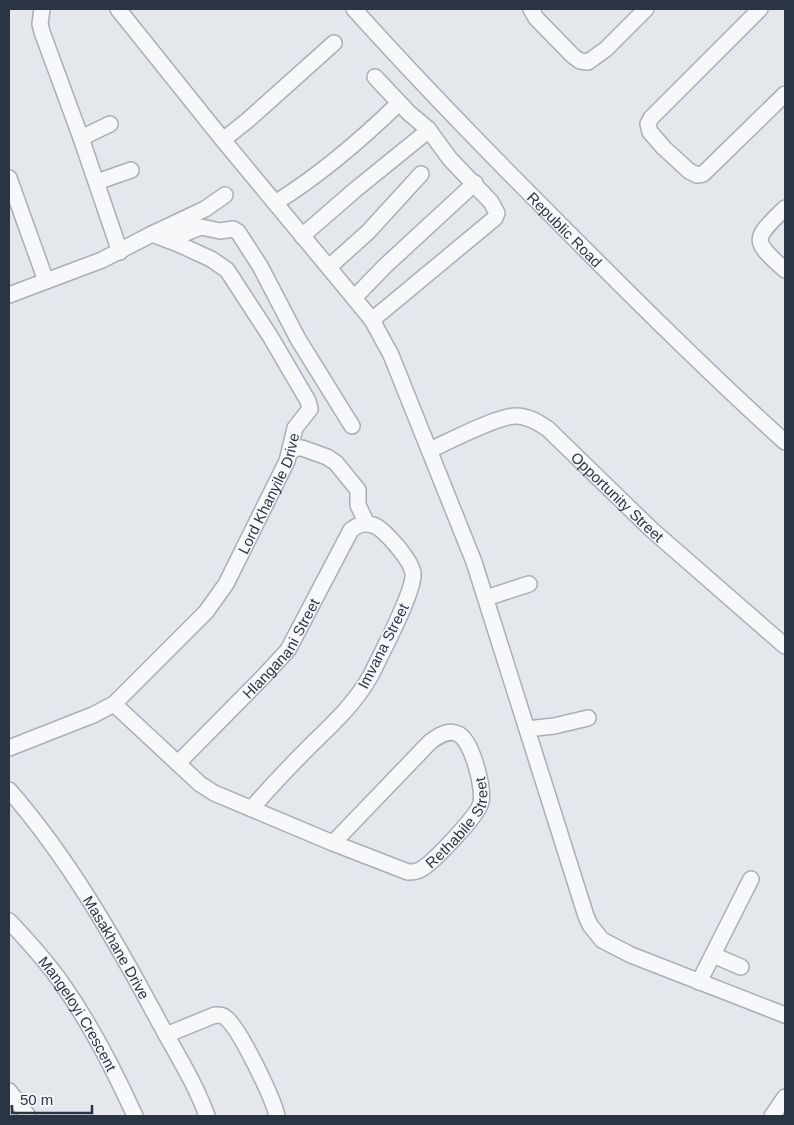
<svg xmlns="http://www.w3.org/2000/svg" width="794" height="1125" font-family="Arial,sans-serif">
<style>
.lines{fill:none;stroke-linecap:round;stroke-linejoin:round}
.minor-casing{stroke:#a9aeb7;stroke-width:18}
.minor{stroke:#f7f8fa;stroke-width:15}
.labels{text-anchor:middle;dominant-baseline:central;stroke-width:4;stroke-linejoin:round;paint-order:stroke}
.street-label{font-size:15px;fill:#2b3445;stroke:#f4f6f9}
</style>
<rect width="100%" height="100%" fill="#e4e7ec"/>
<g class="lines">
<g class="minor-casing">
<g id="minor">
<polyline points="42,9 40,24 42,32 81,138 120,252"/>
<polyline points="118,9 223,140 354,298 372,320 391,355 474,562 586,916 590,925 602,940 631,955 785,1015"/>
<path id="s1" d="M354,9c62,69 127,136 193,202 78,79 156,157 238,231"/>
<polyline points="531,9 536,18 573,56 580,61 588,62 606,49 646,9"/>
<polyline points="760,9 651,118 648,124 650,132 664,148 689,171 697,175 703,174 785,94"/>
<polyline points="81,138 110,124"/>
<polyline points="223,140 248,120 334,43"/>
<polyline points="9,178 46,281"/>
<polyline points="97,182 131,170"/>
<path d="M275,203c45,-28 86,-63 124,-100"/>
<path d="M785,208c-31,31 -35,31 0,62"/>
<polyline points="302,236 355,190 429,130"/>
<polyline points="168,240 201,227 220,231 233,229 238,232 260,266 298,339 352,426"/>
<polyline points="329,267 368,232 421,174"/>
<polyline points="9,295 102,260 152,234 205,209 225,195"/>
<polyline points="354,298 385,266 475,183"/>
<polyline points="372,320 495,218 497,213 491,202 450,159 428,129 409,113 375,77"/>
<path id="s2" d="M430,450c20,-9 67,-34 86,-34 12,0 22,6 32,13l104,101 133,116"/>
<polyline points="290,452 297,448 302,448 327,457 336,463 358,490 358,505 367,524"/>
<polyline points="486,598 529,584"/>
<path id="s3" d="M114,704l86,80 14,9 119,50 75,29c5,0 10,0 15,-4 11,-7 56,-53 58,-66 3,-14 -9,-62 -23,-68 -10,-5 -20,2 -28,8l-97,101"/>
<polyline points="527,729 554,726 588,718"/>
<path id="s4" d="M9,748l84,-33 21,-11 92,-92 20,-28 61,-123 8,-33 15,-19 -2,-8 -38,-65 -43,-66 -16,-11 -35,-16 -24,-9"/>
<path id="s5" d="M178,763l84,-85 26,-28 63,-120c8,-7 19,-8 28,-2 11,9 32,32 34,45 2,18 -33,83 -42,102 -15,27 -37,48 -59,69 -21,21 -41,42 -60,64"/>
<path id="s6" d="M9,790c60,69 105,148 148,228 17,32 38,64 50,98"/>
<path id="s7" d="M9,921c19,20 38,41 54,64 28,40 52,87 72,131"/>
<polyline points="713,955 741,967"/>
<polyline points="699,982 751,879"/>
<path d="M166,1035l49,-20c5,0 8,0 11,3 14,11 47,80 51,98"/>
<polyline points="9,1091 28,1116"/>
<polyline points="772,1116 785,1097"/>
</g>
</g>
<use href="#minor" class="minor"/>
</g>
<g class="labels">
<g class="street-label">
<text stroke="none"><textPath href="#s1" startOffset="305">Republic Road</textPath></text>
<text stroke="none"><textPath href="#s4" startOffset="379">Lord Khanyile Drive</textPath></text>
<text stroke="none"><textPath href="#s2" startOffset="225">Opportunity Street</textPath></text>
<text transform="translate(383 646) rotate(-63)">Imvana Street</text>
<text stroke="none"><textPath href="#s5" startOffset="155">Hlanganani Street</textPath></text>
<text stroke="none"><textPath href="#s3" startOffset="419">Rethabile Street</textPath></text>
<text stroke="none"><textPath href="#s6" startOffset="191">Masakhane Drive</textPath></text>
<text stroke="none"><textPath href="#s7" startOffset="116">Mangeloyi Crescent</textPath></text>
</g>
</g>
<rect width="794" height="1125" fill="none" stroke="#2b3445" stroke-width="20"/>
<path d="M12 1105v8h80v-8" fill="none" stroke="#2b3445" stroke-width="2.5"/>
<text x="20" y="1105" font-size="15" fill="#2b3445" stroke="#f4f6f9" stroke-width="4" paint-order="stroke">50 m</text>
</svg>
